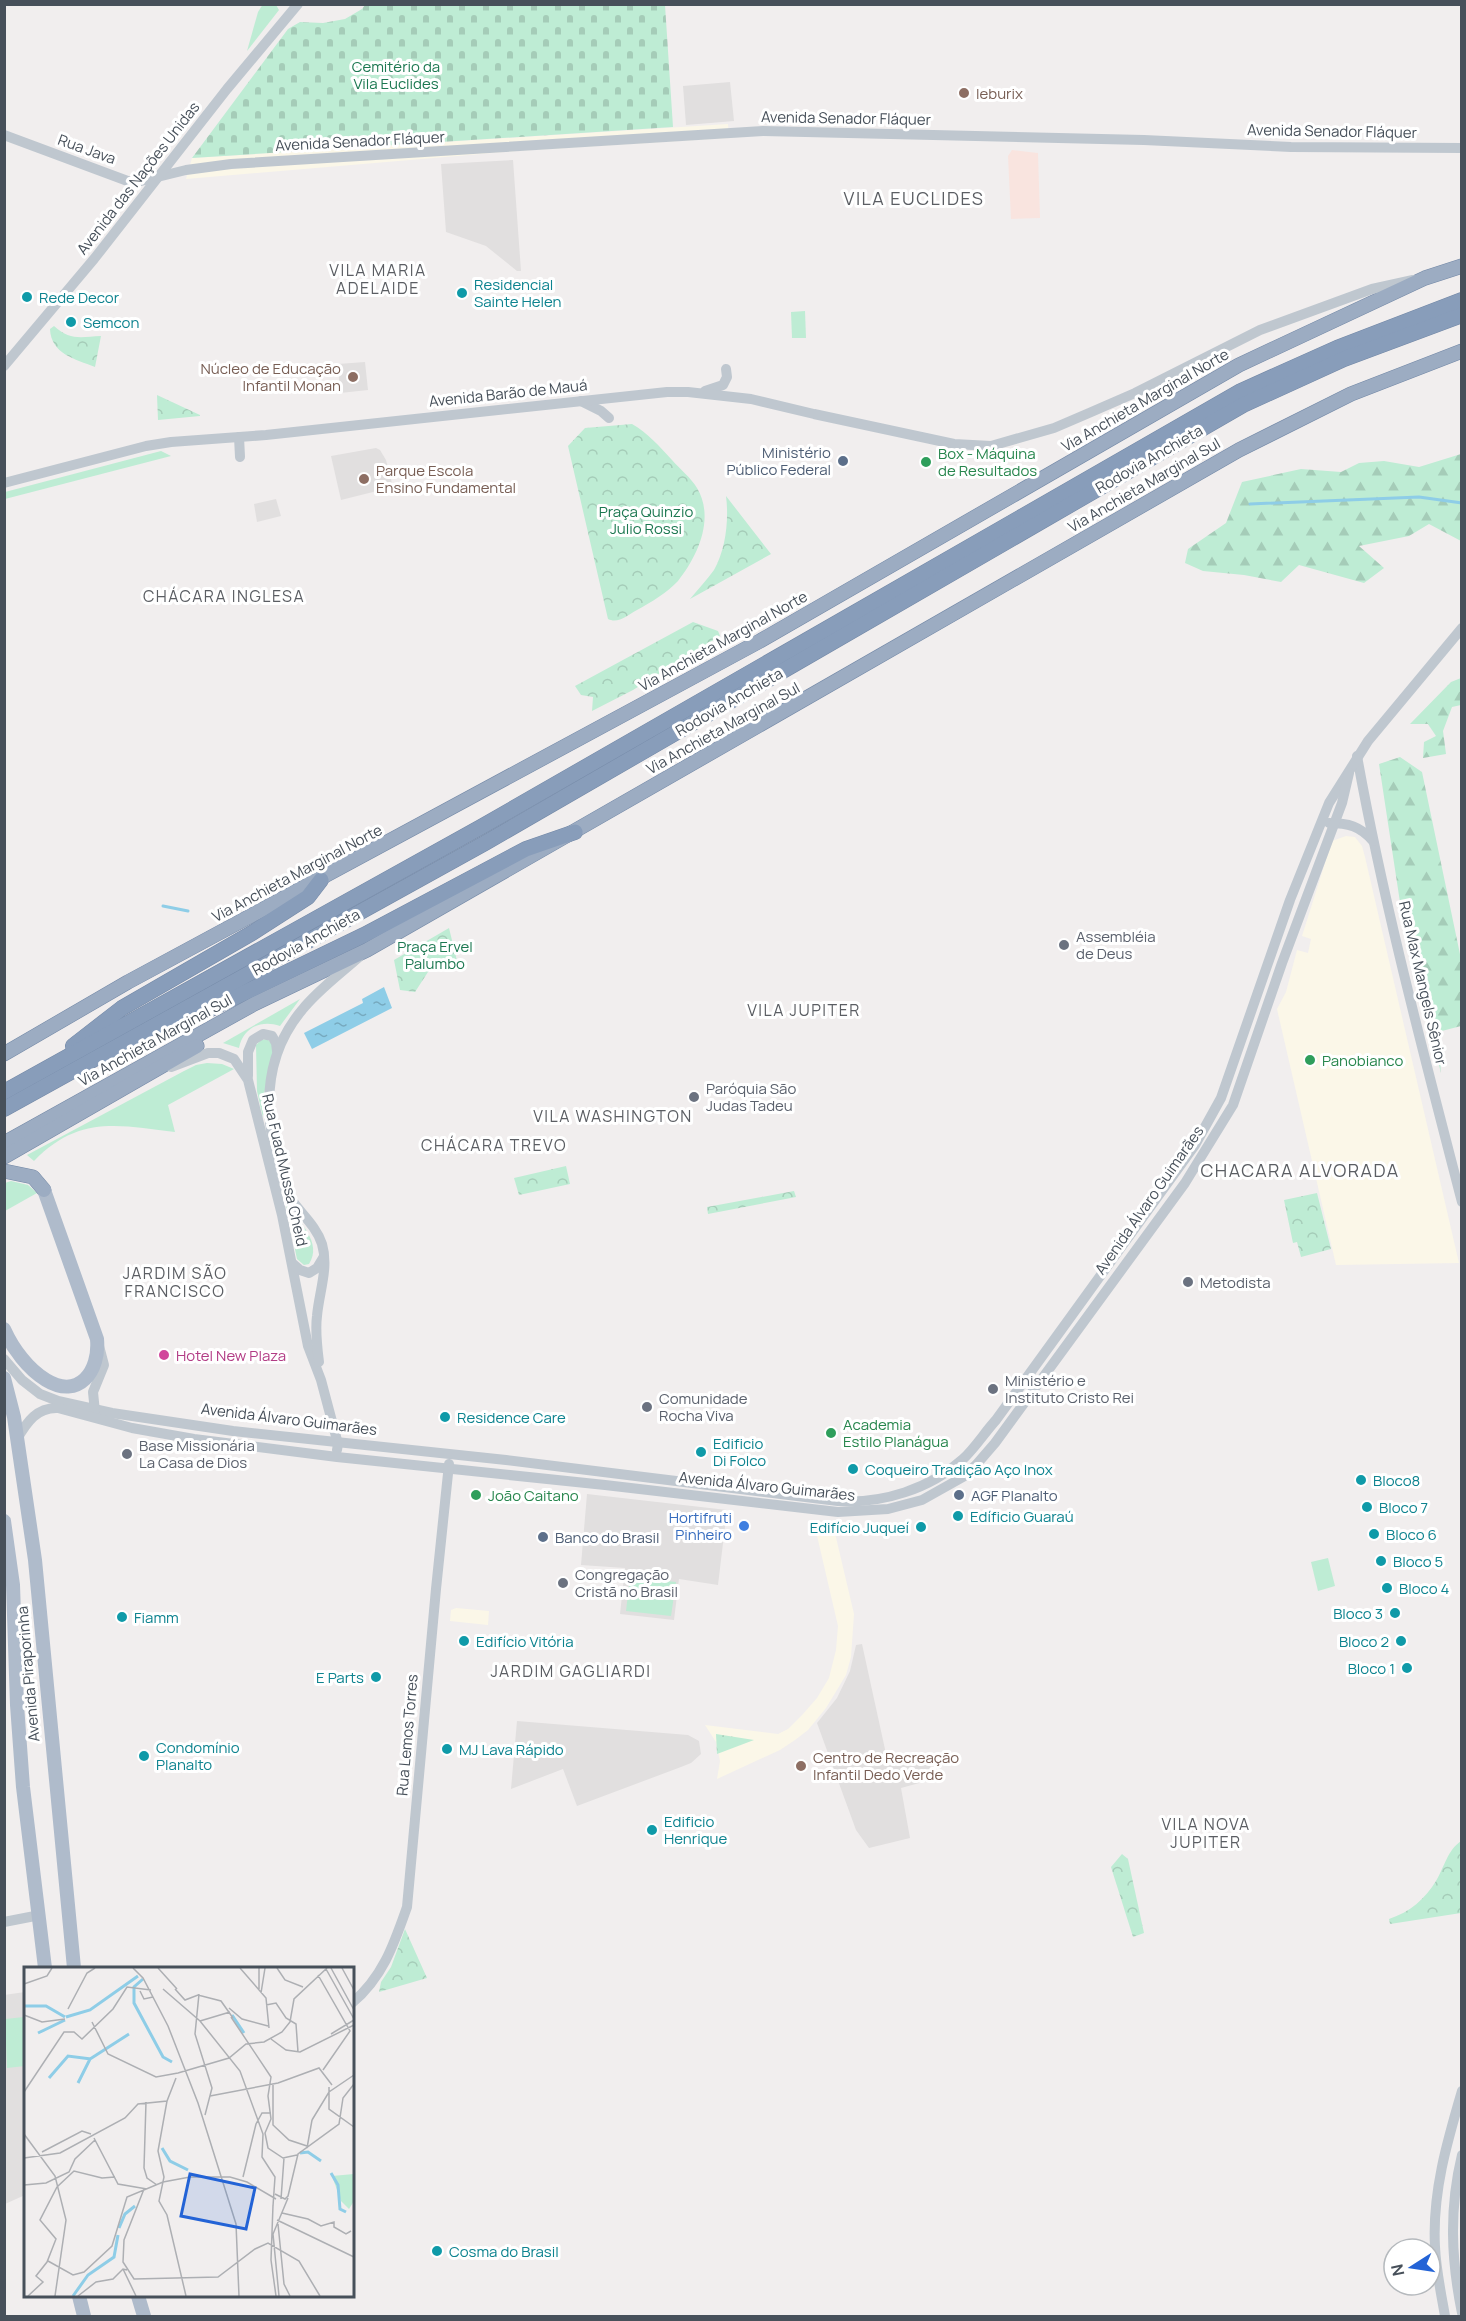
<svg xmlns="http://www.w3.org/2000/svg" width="1466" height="2321" font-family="Manrope,sans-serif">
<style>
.commercial{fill:#fbf7e8}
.education{fill:#e1dfdf}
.medical{fill:#f9e4df}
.green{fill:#beecd4}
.forest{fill:url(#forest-firs)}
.cemetery{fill:url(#cemetery-stones)}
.park{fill:url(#park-crowns)}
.water{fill:url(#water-ripples)}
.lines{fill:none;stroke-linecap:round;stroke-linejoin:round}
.stream{stroke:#8ecde7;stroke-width:3}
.trunk-casing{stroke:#7388a6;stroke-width:15}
.motorway-casing{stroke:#7388a6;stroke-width:16}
.tertiary{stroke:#bfc7cf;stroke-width:10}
.primary{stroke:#afbbcb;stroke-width:14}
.trunk{stroke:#9cacc2;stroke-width:14}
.motorway{stroke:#889dba;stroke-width:15}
.education-dot{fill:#8d6e63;stroke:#fff;stroke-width:2}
.culture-dot{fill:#0f9aa8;stroke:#fff;stroke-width:2}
.service-dot{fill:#5c6f8a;stroke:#fff;stroke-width:2}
.leisure-dot{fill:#2e9e5b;stroke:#fff;stroke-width:2}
.worship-dot{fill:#6b7280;stroke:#fff;stroke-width:2}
.hotel-dot{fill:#d1479c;stroke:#fff;stroke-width:2}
.shop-dot{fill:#3f7fe0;stroke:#fff;stroke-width:2}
.labels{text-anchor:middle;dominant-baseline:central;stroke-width:6;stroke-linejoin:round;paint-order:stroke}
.park-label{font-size:15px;fill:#1c7851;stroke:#fff}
.education-label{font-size:15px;fill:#785e54;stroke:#fff;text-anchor:start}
.street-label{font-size:15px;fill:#47505a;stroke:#fff}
.culture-label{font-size:15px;fill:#0d838f;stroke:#fff;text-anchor:start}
.service-label{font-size:15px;fill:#4e5e75;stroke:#fff;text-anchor:start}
.leisure-label{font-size:15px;fill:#27864d;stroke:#fff;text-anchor:start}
.worship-label{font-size:15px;fill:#5b616d;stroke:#fff;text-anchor:start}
.hotel-label{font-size:15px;fill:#b23c85;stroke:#fff;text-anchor:start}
.shop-label{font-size:15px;fill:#366cbe;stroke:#fff;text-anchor:end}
.neighbourhood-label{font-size:16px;letter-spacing:1.5px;fill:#5b5e63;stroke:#fff}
.quarter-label{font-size:18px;letter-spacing:1.5px;fill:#5b5e63;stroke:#fff}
.inset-river{fill:none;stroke:#8ecde7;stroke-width:3}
.inset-road{fill:none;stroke:#adafb3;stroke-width:1.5}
.view{fill:#2363d6;fill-opacity:0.15;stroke:#2363d6;stroke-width:3}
.inset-edge{fill:none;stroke:#47505a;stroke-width:3}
</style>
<defs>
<pattern id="forest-firs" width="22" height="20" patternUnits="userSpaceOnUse" patternTransform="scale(1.5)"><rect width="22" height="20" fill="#beecd4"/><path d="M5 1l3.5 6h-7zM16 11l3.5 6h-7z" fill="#a5ccb8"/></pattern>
<pattern id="cemetery-stones" width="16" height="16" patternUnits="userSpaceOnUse" patternTransform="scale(1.5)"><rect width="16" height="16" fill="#beecd4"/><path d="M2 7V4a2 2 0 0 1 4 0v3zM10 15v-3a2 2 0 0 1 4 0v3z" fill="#a5ccb8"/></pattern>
<pattern id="park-crowns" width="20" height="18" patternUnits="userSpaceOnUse" patternTransform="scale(1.5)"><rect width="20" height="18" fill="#beecd4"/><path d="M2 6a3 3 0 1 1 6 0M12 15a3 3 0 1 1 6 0" fill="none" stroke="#a5ccb8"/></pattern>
<pattern id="water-ripples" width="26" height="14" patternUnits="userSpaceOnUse" patternTransform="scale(1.5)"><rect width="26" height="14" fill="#8ecde7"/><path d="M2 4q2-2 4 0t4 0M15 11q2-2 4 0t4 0" fill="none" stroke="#76a9be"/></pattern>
</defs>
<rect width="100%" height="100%" fill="#f1eeee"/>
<g class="commercial">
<polygon points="728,124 729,138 517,151 186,179 192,158"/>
<polygon points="1346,836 1355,837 1362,846 1365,857 1459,1263 1336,1265 1277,1009 1286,992 1297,950 1308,953 1311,939 1302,936 1332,841"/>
<polygon points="815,1527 834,1529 854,1614 851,1657 846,1675 826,1708 808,1730 795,1740 780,1750 717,1779 720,1761 716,1742 705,1725 778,1734 788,1729 803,1714 817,1698 829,1678 836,1650 838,1626"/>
<polygon points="456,1608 489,1611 488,1625 450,1621 451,1610"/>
</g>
<g class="education">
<polygon points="730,82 734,121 686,125 683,86"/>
<polygon points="513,160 521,271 517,271 486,246 446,232 441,164"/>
<polygon points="365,362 368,390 340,393 338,364"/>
<polygon points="376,448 380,450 386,460 393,487 341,500 331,456"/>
<polygon points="276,499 281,516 257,522 254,504"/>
<polygon points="587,1494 727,1510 718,1585 679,1579 674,1620 620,1614 625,1568 581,1565"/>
<polygon points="862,1644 888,1763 927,1755 934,1779 901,1788 910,1838 869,1848 856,1830 817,1723 837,1698 850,1671 856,1645"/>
<polygon points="517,1721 688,1735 699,1741 701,1754 691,1763 681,1767 577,1806 563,1769 511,1789"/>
<polygon points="25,1992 25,2195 5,2204 4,1995"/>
</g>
<polygon class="medical" points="1012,150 1038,153 1040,218 1011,219 1008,156"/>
<g class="green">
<polygon points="263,4 276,5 279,10 247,51 258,12"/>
<polygon points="805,311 806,338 792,338 791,312"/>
<polygon points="161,451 171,456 5,499 5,492"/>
<path d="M300,999l-20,27c-19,-7 -37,2 -41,22l-16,-5z"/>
<polygon points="267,1039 275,1046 264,1094 263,1118 257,1091 256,1045 261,1040"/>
<path d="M207,1063l15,1 12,5 -66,36 7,27c-56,-7 -97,-17 -141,29l-7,-6 157,-84 12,-6z"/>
<polygon points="11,1181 28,1185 37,1193 5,1211 5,1183"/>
<path d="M286,1205c13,16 37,38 23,59l-5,1 -7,-6z"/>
<polygon points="1328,1558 1335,1586 1318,1591 1311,1562"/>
<polygon points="630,1577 676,1582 671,1616 626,1611"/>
<polygon points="24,2017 25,2066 7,2068 5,2019"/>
</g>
<g class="forest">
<polygon points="1461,454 1461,541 1429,524 1409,536 1359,546 1384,568 1364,583 1299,565 1281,582 1244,575 1203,571 1185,563 1188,549 1226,523 1242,482 1301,469 1341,472 1359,463 1384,461 1419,467"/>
<polygon points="1461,678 1461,705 1452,707 1443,731 1446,754 1423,758 1424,742 1436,736 1428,724 1410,724 1451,682"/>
<polygon points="1400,757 1422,772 1461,959 1461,1026 1438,1032 1441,1073 1403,922 1379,764"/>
</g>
<polygon class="cemetery" points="365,5 665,5 673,127 192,158 288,29 300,22 323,23 345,19 362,9"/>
<g class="park">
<path d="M54,326c16,15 27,11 47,10l-6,31c-20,-8 -44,-13 -45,-38z"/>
<polygon points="157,395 200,415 200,416 158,420"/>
<path d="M632,424c16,9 27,22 40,36 8,9 19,18 25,28 18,30 1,68 -19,93 -10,11 -28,22 -41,29 -9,5 -19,14 -29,9l-40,-173 17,-18z"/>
<path d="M726,496l45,58 -81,45c8,-10 17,-19 24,-29 12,-21 15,-51 12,-74z"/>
<polygon points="693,622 718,631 720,636 633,690 592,711 593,697 581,695 575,686"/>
<polygon points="449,928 459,969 428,972 415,992 400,990 394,960"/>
<polygon points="566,1166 570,1184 519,1195 514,1178"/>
<polygon points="794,1191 796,1197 708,1214 707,1207"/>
<polygon points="1317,1193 1331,1249 1301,1257 1297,1242 1293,1243 1284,1200"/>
<polygon points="716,1734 754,1740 717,1754"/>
<path d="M1461,1841v72l-71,11 -1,-5c21,-7 36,-20 47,-38 9,-15 11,-30 25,-40z"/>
<polygon points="1122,1854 1128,1859 1144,1933 1133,1937 1111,1867"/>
<polygon points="405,1929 427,1978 379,1992 381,1982 391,1967"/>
</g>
<polygon class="water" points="384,987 392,1008 312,1049 304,1033 363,1003 362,999"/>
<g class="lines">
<g class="stream">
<polyline points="1250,504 1419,497 1462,503"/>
<polyline points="163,906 188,911"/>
</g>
<g class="trunk-casing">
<g id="trunk">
<polyline points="4,1054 128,982 760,641 1239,365 1425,278 1462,266"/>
<polyline points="4,1143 254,1004 367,950 1239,450 1351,394 1462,351"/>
<polyline points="4,1157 197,1046"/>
<polyline points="4,1171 33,1177 44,1190"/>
</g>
</g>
<g class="motorway-casing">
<g id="motorway">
<polyline points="163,1032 364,935 526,849 575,832"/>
<polyline points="73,1046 122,1008 252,933 308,897 321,880"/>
<polyline points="4,1092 481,827 1241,391 1337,348 1462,300"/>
<polyline points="4,1109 485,843 1243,405 1344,359 1462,315"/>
</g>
</g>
<g class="tertiary">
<polyline points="4,135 133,183 186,170 231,164 763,131 1144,140 1291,147 1462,148"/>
<polyline points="4,366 94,259 227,89 298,4"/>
<polyline points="705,391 723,385 727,377 726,369"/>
<polyline points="581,401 601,411 609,418"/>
<polyline points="239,437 240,457"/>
<polyline points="4,483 146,446 171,442 266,435 667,392 688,392 751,399 814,414 954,444 991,446 1054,428 1089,413 1135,393 1260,330 1372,289 1413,280"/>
<path d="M1357,756c27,150 67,299 105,446"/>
<path d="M1329,823c19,0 31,3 44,18"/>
<polyline points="171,1067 208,1053 219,1053 234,1059 248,1080 282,1215 308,1346 321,1380 338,1444 337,1450"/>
<polyline points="248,1076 248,1052 253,1040 263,1034 272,1036 276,1043 277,1051"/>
<polyline points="292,1263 300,1270 309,1273 317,1268 323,1258"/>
<path d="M4,1359l18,21 18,14 18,7 54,12 121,18 273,29 332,41c44,3 92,-12 125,-42 12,-11 22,-27 33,-39l199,-275 26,-47 69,-198 39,-97 39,-62 94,-113"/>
<path d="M319,1362c-2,-16 -4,-31 -2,-46 2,-24 12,-48 5,-72 -7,-22 -29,-36 -38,-57 -4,-8 -5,-17 -7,-26 -14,-54 -12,-107 25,-151 16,-20 38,-36 57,-53"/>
<polyline points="95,1412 93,1392 104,1365 98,1342"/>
<path d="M17,1439c10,-17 20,-32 41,-31l74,20 62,11 143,18 268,28 233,27 50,-3 34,-9 41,-23 13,-12 19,-22 190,-260 48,-78 49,-142 60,-160 7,-30"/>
<polyline points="4,1922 40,1915"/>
<path d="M352,2003c31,-26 42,-59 55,-96l29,-318 13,-125"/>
<path d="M1462,2155c-13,54 -11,104 0,158"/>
<path d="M1445,2316c-4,-23 -9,-46 -10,-69 -3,-54 12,-105 27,-156"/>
</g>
<g class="primary">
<path d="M4,1329c9,20 24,40 42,51 33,20 54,-9 51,-41l-53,-149"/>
<polyline points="4,1378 14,1417 35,1560 74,1968"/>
<polyline points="4,1521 13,1585 17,1705 23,1787 45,1968"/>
<polyline points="79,2296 84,2316"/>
<polyline points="138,2296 144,2316"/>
</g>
<use href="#trunk" class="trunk"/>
<use href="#motorway" class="motorway"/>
</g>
<g class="education-dot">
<circle cx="964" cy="93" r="6"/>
<circle cx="353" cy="377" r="6"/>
<circle cx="364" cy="479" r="6"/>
<circle cx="801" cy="1766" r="6"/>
</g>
<g class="culture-dot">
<circle cx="462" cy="293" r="6"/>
<circle cx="27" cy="297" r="6"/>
<circle cx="71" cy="322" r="6"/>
<circle cx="445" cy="1417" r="6"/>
<circle cx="701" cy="1452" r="6"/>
<circle cx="853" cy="1469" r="6"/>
<circle cx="1361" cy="1480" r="6"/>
<circle cx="1367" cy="1507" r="6"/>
<circle cx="958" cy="1516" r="6"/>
<circle cx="921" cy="1527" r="6"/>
<circle cx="1374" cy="1534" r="6"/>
<circle cx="1381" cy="1561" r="6"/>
<circle cx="1387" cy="1588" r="6"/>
<circle cx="1395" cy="1613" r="6"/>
<circle cx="122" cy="1617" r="6"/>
<circle cx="464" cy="1641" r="6"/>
<circle cx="1401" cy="1641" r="6"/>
<circle cx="1407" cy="1668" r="6"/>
<circle cx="376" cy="1677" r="6"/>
<circle cx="447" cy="1749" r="6"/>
<circle cx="144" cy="1756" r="6"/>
<circle cx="652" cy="1830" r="6"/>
<circle cx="437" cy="2251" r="6"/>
</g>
<g class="service-dot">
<circle cx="843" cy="461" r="6"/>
<circle cx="959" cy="1495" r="6"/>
<circle cx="543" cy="1537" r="6"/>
</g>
<g class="leisure-dot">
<circle cx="926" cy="462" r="6"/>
<circle cx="1310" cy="1060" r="6"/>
<circle cx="831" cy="1433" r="6"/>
<circle cx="476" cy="1495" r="6"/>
</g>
<g class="worship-dot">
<circle cx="1064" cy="945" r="6"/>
<circle cx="694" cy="1097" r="6"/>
<circle cx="1188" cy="1282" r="6"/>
<circle cx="993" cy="1389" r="6"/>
<circle cx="647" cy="1407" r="6"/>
<circle cx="127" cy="1454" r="6"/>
<circle cx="563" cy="1583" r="6"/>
</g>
<circle class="hotel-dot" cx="164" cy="1355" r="6"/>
<circle class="shop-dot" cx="744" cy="1526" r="6"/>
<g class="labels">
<g class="park-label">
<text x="396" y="66">Cemitério da<tspan x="396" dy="17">Vila Euclides</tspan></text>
<text x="646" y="511">Praça Quinzio<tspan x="646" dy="17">Julio Rossi</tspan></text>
<text x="435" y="946">Praça Ervel<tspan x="435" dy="17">Palumbo</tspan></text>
</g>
<g class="education-label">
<text x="976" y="93">Ieburix</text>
<text x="341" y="368" text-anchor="end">Núcleo de Educação<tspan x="341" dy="17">Infantil Monan</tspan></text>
<text x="376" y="470">Parque Escola<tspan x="376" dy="17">Ensino Fundamental</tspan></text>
<text x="813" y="1757">Centro de Recreação<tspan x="813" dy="17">Infantil Dedo Verde</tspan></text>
</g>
<g class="street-label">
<text transform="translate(846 118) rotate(1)">Avenida Senador Fláquer</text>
<text transform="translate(1332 131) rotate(1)">Avenida Senador Fláquer</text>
<text transform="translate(360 141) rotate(-3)">Avenida Senador Fláquer</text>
<text transform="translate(87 149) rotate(20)">Rua Java</text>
<text transform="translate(138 178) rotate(-52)">Avenida das Nações Unidas</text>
<text transform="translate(508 393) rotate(-6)">Avenida Barão de Mauá</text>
<text transform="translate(1145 400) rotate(-30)">Via Anchieta Marginal Norte</text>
<text transform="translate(1149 459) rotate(-30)">Rodovia Anchieta</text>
<text transform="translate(1144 485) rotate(-30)">Via Anchieta Marginal Sul</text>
<text transform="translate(723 641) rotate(-29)">Via Anchieta Marginal Norte</text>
<text transform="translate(729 702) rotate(-30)">Rodovia Anchieta</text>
<text transform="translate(723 728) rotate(-29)">Via Anchieta Marginal Sul</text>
<text transform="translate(297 873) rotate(-28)">Via Anchieta Marginal Norte</text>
<text transform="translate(306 942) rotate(-29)">Rodovia Anchieta</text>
<text transform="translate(1423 983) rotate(77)">Rua Max Mangels Sênior</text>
<text transform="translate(155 1040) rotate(-29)">Via Anchieta Marginal Sul</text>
<text transform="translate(285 1170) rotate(77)">Rua Fuad Mussa Cheid</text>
<text transform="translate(1149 1200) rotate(-55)">Avenida Álvaro Guimarães</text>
<text transform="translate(289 1419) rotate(7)">Avenida Álvaro Guimarães</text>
<text transform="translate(767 1486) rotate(6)">Avenida Álvaro Guimarães</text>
<text transform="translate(28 1674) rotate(-95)">Avenida Piraporinha</text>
<text transform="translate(407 1735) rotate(-85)">Rua Lemos Torres</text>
</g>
<g class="culture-label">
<text x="474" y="284">Residencial<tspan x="474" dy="17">Sainte Helen</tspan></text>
<text x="39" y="297">Rede Decor</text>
<text x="83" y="322">Semcon</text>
<text x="457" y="1417">Residence Care</text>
<text x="713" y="1443">Edificio<tspan x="713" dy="17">Di Folco</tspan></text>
<text x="865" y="1469">Coqueiro Tradição Aço Inox</text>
<text x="1373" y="1480">Bloco8</text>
<text x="1379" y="1507">Bloco 7</text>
<text x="970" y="1516">Edíficio Guaraú</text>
<text x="909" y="1527" text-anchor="end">Edifício Juqueí</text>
<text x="1386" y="1534">Bloco 6</text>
<text x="1393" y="1561">Bloco 5</text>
<text x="1399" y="1588">Bloco 4</text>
<text x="1383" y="1613" text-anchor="end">Bloco 3</text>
<text x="134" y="1617">Fiamm</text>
<text x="476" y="1641">Edifício Vitória</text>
<text x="1389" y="1641" text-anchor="end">Bloco 2</text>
<text x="1395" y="1668" text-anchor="end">Bloco 1</text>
<text x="364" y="1677" text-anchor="end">E Parts</text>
<text x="156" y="1747">Condomínio<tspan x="156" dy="17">Planalto</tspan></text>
<text x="459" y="1749">MJ Lava Rápido</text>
<text x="664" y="1821">Edificio<tspan x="664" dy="17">Henrique</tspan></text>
<text x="449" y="2251">Cosma do Brasil</text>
</g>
<g class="service-label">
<text x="831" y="452" text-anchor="end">Ministério<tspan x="831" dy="17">Público Federal</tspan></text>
<text x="971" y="1495">AGF Planalto</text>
<text x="555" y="1537">Banco do Brasil</text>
</g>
<g class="leisure-label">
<text x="938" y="453">Box - Máquina<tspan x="938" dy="17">de Resultados</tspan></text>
<text x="1322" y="1060">Panobianco</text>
<text x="843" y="1424">Academia<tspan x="843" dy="17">Estilo Planágua</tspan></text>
<text x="488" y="1495">João Caitano</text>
</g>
<g class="worship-label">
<text x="1076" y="936">Assembléia<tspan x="1076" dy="17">de Deus</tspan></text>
<text x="706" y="1088">Paróquia São<tspan x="706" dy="17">Judas Tadeu</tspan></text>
<text x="1200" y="1282">Metodista</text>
<text x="1005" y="1380">Ministério e<tspan x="1005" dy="17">Instituto Cristo Rei</tspan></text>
<text x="659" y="1398">Comunidade<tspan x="659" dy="17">Rocha Viva</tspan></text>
<text x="139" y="1445">Base Missionária<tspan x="139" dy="17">La Casa de Dios</tspan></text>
<text x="575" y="1574">Congregação<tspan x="575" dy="17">Cristã no Brasil</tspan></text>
</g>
<g class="hotel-label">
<text x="176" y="1355">Hotel New Plaza</text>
</g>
<g class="shop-label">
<text x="732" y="1517">Hortifruti<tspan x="732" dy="17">Pinheiro</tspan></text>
</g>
<g class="neighbourhood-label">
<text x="378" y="270">VILA MARIA<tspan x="378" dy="18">ADELAIDE</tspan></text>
<text x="224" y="596">CHÁCARA INGLESA</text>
<text x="804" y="1010">VILA JUPITER</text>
<text x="613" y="1116">VILA WASHINGTON</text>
<text x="494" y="1145">CHÁCARA TREVO</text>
<text x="175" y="1273">JARDIM SÃO<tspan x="175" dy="18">FRANCISCO</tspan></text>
<text x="571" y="1671">JARDIM GAGLIARDI</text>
<text x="1206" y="1824">VILA NOVA<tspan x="1206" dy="18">JUPITER</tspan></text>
</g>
<g class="quarter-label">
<text x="914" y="198">VILA EUCLIDES</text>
<text x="1300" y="1170">CHACARA ALVORADA</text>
</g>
</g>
<g transform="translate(24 1967)">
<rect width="330" height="330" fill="#f1eeee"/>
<path d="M330,207v27l-5,8 -8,-8 -9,-25z" fill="#beecd4"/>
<path class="inset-river" d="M119,12l-9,8v16l29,54 9,5M0,39h22l19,11M208,48l12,18M42,50l24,-7 48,-34M14,66l27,-13M25,111l19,-22 23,3M54,116l12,-24 39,-25M138,181l8,13 18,9M276,186l8,-1 13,9M307,206l7,12 2,24 6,3M95,261l6,-14 10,-8M49,329l15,-21 26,-18 4,-22"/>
<path class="inset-road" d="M109,1l10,10 25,48 30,77 38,121 3,72M134,1l19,21M216,1l26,30 3,30M235,1v21M253,1l8,12 18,7M307,1l23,42M318,1l12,22M302,2l28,50M294,8l32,56 -27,39M0,17l23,-8 5,-8M139,22l37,32 40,50 23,63 -1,23 13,20 -2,29M151,22l10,11 13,-5 23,6 12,17M116,24l4,8 9,-2M237,26l4,-25M175,27l-4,40 17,54 -7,27M242,38l10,-2 10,15 10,6 2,28M205,41l13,11 26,7M44,42l19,-36 8,-5M0,48l18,7 23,-3M207,50l40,60 -3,19 3,23 -6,14 3,15 15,10 14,-3M176,54l30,-9M68,55l16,32 48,23 22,-4M307,67l23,-14M247,72l15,11 14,2 54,-27M154,106l51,-15 17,-14 18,-2 18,-10 8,-10 4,-23 33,-31M249,118v40l16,15 18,6M305,120v22l25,18M0,125l40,-60h10l8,7 31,-30 14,-22 24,3M186,129l68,-13 41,-15 13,17M143,134l-9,50 6,26 -5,24 8,14 19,81M122,135l-2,66 3,10 10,7M288,153l17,-28 25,-17M0,167l31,42 11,44 -11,76M70,171l24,46 29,5M283,181l5,-28M18,185l40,-21 9,3M0,191l36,-5 65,-35 13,-14 29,-3 9,-23M219,210l13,-53 6,-11h9M0,218l22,-2 23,-11 6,-13 20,-19M120,222l-20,51 -1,22 11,17 84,-2 37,-28 13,-6 31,18 21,35M251,227l10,5 3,-3 10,-42 41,-30 4,-26 11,-14M257,232l3,-41M249,238l-2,55 5,36M258,246l26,6 13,7 13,-4v5l12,7 5,-3M253,253l77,37M254,257l6,60 6,12M24,294l25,14 11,-3 28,-26 15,-49 36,-15 27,-5h40l17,5 29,17M99,302l13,27M4,329l15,-14 -7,-6 11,-14 9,-23 -16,-19 17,-33 17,-16 28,7 13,-1M54,329l18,-14 17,-3 10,-10 4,1M255,329l-6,-62 15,-36"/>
<path class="view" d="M166,207l65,14 -9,41 -65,-13z"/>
<rect width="330" height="330" class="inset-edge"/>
</g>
<rect width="1466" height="2321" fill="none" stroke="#47505a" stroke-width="12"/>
<g transform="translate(1412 2267) rotate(258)"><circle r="28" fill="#ffffff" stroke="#b5b9bd" stroke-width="1.5"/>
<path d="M0-4.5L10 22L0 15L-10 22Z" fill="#2363d6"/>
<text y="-9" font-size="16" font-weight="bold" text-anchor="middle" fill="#47505a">N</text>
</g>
</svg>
